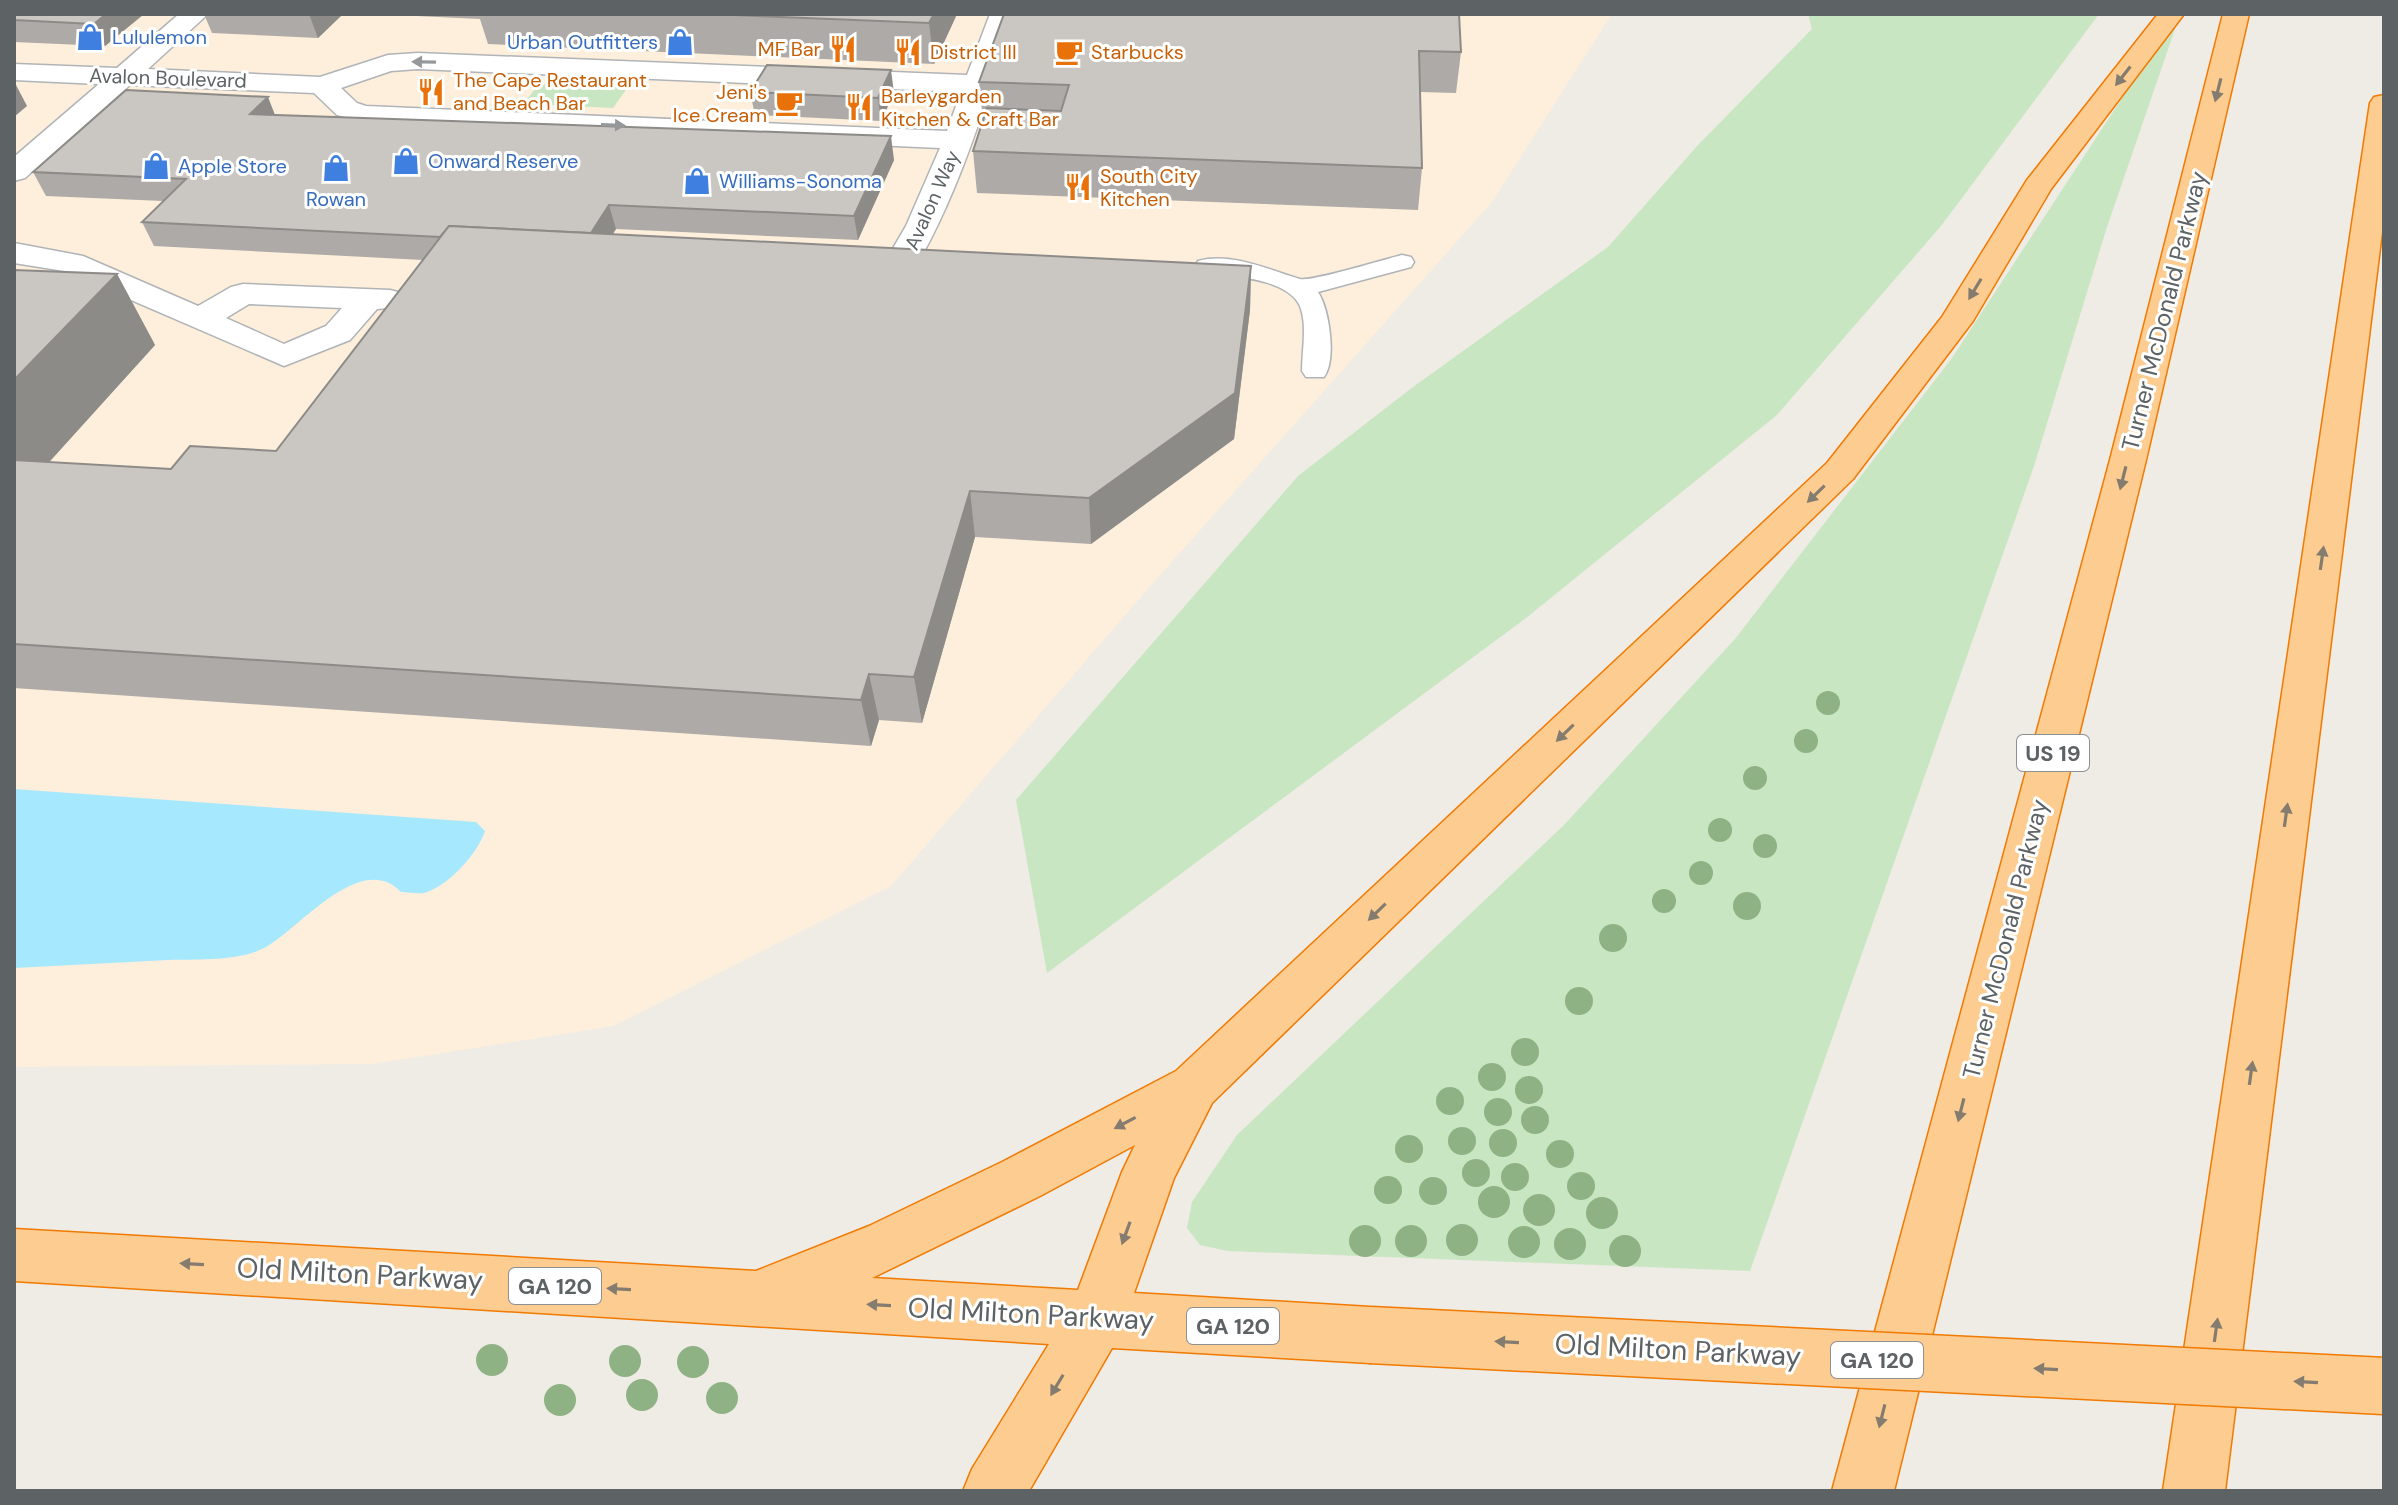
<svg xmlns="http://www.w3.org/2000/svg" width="2398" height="1505" font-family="'DM Sans',sans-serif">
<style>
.commercial{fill:#fdefdc}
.green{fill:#c9e6c2}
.water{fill:#a6e8fe}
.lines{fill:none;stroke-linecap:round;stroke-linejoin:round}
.lane-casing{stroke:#b0b4b7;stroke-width:3}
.street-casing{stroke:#b0b4b7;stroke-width:3}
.highway-casing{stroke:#f17a03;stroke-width:3}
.lane{fill:#fff;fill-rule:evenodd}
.street{fill:#fff;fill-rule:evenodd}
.highway{fill:#fccc90;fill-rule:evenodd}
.highway-bridge-casing{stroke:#f17a03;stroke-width:59;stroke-linecap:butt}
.highway-bridge{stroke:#fccc90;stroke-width:56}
.tree{fill:#8fb285}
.wall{fill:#aeaaa7}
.shaded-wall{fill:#8d8b88}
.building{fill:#cac6c2;stroke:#8d8b88;stroke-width:2}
.oneway{fill:#96999b}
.oneway2{fill:#857c70}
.labels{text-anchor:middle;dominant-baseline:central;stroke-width:6;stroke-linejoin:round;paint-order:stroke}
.far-shop-label{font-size:20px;fill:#366cbe;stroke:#fff;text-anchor:start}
.far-food-label{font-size:20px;fill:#c56008;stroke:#fff;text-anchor:start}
.far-street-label{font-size:20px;fill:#5d6265;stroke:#fff}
.shield{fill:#fff;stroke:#8e9193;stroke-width:2}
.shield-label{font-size:22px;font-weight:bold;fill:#5d6265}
.street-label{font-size:24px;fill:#5d6265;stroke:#fff}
.near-street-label{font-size:28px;fill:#5d6265;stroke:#fff}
</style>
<rect width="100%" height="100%" fill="#efebe5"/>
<polygon class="commercial" points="14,14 1612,14 1492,202 1147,590 891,886 614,1026 373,1064 14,1067"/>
<g class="green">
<polygon points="1808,14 2099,14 1941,226 1777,415 1526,618 1047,973 1016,800 1298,476 1413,387 1608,247 1698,145 1812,29"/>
<polygon points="2170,25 2175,29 2106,230 2034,466 1750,1271 1228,1251 1200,1245 1187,1228 1192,1202 1237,1135 1564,825 1735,639 1952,358"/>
<polygon points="539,84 628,87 613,108 523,104"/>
</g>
<path class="water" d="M14,789l462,33 9,9c-7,22 -35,53 -58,61 -7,3 -18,0 -26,0 -40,-42 -101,36 -135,55 -27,15 -68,12 -98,13 -51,3 -103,5 -154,8z"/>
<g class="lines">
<g class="lane-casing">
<path id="lane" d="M1402,255l9,2 3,5 -3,5 -93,25c11,17 19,67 6,85h-18l-4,-6c0,-20 5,-43 -1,-62 -9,-30 -68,-33 -94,-36l-9,-2 -3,-5 3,-5c34,-9 71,9 102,18 12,3 85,-20 102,-24z"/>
</g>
<g class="street-casing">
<g id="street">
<path d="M179,14h29l-60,55 172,8 68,-22 30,-2 549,22 23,-61h26c-34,97 -61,198 -120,284l-12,3 -12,-3 -4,-7 38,-65 34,-78 -576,-26 -27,-7 -23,-22 -184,-8 -105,93 -11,3v-24l85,-73 -85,-4v-16l103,4zM418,69l543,23 -14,39 -581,-25 -9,-3 -16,-15 50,-17z"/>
<path d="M14,243l69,13 115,50 33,-19 12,-3 147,6 12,3 4,7 -4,7 -25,2 -27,31 -66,26 -220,-95 -50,-8zM249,304l93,4 -16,18 -42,18 -58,-26z"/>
</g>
</g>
<g class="highway-casing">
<g id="highway">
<path d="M2158,14h26l-133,175 -78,132 -120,158 -641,624 -38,75 -40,115 236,14 21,8 8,20 -8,20 -21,8 -258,-15 -83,143h-66l9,-22 77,-125 -1035,-63v-52l742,42 113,-45 133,-64 174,-91 651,-608 115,-146 85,-137zM1135,1145l-13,27 -44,118 -206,-12 168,-82z"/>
<polygon points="2223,14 2249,14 2146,460 1894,1491 1832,1491 2110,460"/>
<polygon points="2384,95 2384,216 2225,1491 2163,1491 2370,103 2374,97"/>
</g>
</g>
<use href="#lane" class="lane"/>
<use href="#street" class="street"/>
<use href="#highway" class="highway"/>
<g class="highway-bridge-casing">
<polyline id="highway-bridge" points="1370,1335 2384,1386"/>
</g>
<use href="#highway-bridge" class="highway-bridge"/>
</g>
<g class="tree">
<circle cx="1828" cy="703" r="12"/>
<circle cx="1806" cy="741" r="12"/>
<circle cx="1755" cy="778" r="12"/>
<circle cx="1720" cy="830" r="12"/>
<circle cx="1765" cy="846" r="12"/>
<circle cx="1701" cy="873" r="12"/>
<circle cx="1664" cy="901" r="12"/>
<circle cx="1747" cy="906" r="14"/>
<circle cx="1613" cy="938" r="14"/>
<circle cx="1579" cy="1001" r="14"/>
<circle cx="1525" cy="1052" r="14"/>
<circle cx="1492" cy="1077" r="14"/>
<circle cx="1529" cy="1090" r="14"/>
<circle cx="1450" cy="1101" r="14"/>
<circle cx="1498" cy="1112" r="14"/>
<circle cx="1535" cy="1120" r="14"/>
<circle cx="1462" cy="1141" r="14"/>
<circle cx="1503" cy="1143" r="14"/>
<circle cx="1409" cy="1149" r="14"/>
<circle cx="1560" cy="1154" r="14"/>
<circle cx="1476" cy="1173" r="14"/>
<circle cx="1515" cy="1177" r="14"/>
<circle cx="1581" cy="1186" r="14"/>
<circle cx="1388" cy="1190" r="14"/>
<circle cx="1433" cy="1191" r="14"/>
<circle cx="1494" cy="1202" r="16"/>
<circle cx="1539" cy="1210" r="16"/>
<circle cx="1602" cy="1213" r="16"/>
<circle cx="1462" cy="1240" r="16"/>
<circle cx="1365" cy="1241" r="16"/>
<circle cx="1411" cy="1241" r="16"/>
<circle cx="1524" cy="1242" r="16"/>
<circle cx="1570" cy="1244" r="16"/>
<circle cx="1625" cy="1251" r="16"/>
<circle cx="492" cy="1360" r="16"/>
<circle cx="625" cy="1361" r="16"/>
<circle cx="693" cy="1362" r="16"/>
<circle cx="642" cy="1395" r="16"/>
<circle cx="722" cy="1398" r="16"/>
<circle cx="560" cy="1400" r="16"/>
</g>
<g class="wall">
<polygon points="14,14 144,14 105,46 14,42"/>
<polygon points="204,14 343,14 318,38 212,33"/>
<polygon points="374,14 957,14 934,64 488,44 480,19"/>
<polygon points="1004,14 1461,52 1456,93 1420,92 1422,168 1418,210 977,193 973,151 983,121 979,82"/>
<polygon points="750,92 894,93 881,121 755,115"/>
<polygon points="276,115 894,160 858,240 616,229 612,234 1251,266 1250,310 1234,439 1091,544 975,537 922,723 879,720 871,746 14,688 14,270 117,274 155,345 49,462 171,469 276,451 423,260 154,246 142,222 163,201 46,196 33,172"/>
</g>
<g class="shaded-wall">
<polygon points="106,14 144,14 105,46 94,24"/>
<polygon points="309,14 343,14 318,38"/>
<polygon points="934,14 957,14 934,64 929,23"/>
<polygon points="891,70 894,93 881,121 878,98"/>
<polygon points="15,83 27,106 14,117 14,84"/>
<polygon points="268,97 277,120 250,114"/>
<polygon points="891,136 894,160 858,240 854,216"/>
<polygon points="609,205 616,229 592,268 584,244"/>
<polygon points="1251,266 1250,310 1234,439 1091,544 1089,498"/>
<polygon points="117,274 155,345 14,501 14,380"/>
<polygon points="970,491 975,537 922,723 914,677"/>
<polygon points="869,674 879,720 871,746 861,700"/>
</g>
<g class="building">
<polygon points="14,14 106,14 94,24 14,20"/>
<polygon points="708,14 934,14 929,23"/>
<polygon points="1004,14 1459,14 1461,52 1419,51 1422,168 973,151 987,108 1061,111 1069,85 979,82"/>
<polygon points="767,65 891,70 878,98 750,92"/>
<polygon points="126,90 268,97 250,114 891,136 854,216 609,205 591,233 449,226 440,237 142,222 186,179 33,172"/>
<polygon points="449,226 1251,266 1235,393 1089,498 970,491 914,677 869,674 861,700 14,644 14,460 171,469 190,446 276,451"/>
<polygon points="14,270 117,274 14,380"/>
</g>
<defs><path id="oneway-solid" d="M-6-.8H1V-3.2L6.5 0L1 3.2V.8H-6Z" transform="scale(2)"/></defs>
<g class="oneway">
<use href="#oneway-solid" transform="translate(424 62) rotate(-179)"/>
<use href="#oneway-solid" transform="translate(613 125) rotate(2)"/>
</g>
<g class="oneway2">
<use href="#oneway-solid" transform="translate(2123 76) rotate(128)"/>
<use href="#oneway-solid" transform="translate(2218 90) rotate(104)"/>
<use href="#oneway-solid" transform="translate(1975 289) rotate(121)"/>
<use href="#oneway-solid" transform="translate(2123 478) rotate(104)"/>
<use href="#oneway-solid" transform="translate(1816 494) rotate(136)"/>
<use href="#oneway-solid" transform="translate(2322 558) rotate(-82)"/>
<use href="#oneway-solid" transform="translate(1565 733) rotate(136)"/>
<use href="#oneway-solid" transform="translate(2286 815) rotate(-82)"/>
<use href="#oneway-solid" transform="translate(1377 912) rotate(136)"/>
<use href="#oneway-solid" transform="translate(2251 1073) rotate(-82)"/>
<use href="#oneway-solid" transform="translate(1961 1110) rotate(104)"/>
<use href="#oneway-solid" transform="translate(1125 1123) rotate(152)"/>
<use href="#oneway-solid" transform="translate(1126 1233) rotate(110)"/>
<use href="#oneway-solid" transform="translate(192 1264) rotate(-177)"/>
<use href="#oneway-solid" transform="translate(619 1289) rotate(-177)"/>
<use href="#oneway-solid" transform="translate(879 1305) rotate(-177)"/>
<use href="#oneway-solid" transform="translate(2216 1330) rotate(-82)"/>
<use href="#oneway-solid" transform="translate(1507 1342) rotate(-177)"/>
<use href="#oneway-solid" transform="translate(2046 1369) rotate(-177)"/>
<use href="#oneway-solid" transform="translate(2306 1382) rotate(-177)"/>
<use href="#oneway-solid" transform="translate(1057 1385) rotate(121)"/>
<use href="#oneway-solid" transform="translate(1882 1416) rotate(104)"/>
</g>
<defs>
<g id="shop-bare" transform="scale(2.16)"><path d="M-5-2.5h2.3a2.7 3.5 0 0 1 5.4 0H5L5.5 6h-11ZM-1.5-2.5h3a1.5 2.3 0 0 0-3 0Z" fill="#3f7fe0" stroke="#fff" stroke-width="2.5" paint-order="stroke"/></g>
<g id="restaurant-bare" transform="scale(2.16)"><path d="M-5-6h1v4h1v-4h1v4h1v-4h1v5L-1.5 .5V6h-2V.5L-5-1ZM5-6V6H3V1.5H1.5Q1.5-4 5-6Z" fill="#e8710a" stroke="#fff" stroke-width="2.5" paint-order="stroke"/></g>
<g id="cafe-bare" transform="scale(2.16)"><path d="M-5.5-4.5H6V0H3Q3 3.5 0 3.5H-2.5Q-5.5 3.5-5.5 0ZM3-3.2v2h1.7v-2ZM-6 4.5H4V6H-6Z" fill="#e8710a" stroke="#fff" stroke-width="2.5" paint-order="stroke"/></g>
</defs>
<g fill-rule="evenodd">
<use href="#shop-bare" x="90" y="37"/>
<use href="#shop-bare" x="680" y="42"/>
<use href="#restaurant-bare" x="843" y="49"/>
<use href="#restaurant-bare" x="908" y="52"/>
<use href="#cafe-bare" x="1069" y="52"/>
<use href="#restaurant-bare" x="431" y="92"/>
<use href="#cafe-bare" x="789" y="103"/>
<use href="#restaurant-bare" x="859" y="107"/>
<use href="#shop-bare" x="406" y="161"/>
<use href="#shop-bare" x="156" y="166"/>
<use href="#shop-bare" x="336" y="168"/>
<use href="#shop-bare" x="697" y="181"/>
<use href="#restaurant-bare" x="1078" y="187"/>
</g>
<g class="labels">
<g class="far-shop-label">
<text x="112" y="37">Lululemon</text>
<text x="658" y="42" text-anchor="end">Urban Outfitters</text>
<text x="428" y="161">Onward Reserve</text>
<text x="178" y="166">Apple Store</text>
<text x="719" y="181">Williams-Sonoma</text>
<text x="336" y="199" text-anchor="middle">Rowan</text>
</g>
<g class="far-food-label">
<text x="821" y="49" text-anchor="end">MF Bar</text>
<text x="930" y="52">District III</text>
<text x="1091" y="52">Starbucks</text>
<text x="453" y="80">The Cape Restaurant<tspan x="453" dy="23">and Beach Bar</tspan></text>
<text x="767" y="92" text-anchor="end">Jeni's<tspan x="767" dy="23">Ice Cream</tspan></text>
<text x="881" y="96">Barleygarden<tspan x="881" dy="23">Kitchen &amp; Craft Bar</tspan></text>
<text x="1100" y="176">South City<tspan x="1100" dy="23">Kitchen</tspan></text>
</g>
<g class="far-street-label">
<text transform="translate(168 78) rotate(2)">Avalon Boulevard</text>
<text transform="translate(932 200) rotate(-66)">Avalon Way</text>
</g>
<g class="shield">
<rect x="2017" y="735" width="72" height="36" rx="6"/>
<rect x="509" y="1268" width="92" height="36" rx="6"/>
<rect x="1187" y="1308" width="92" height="36" rx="6"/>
<rect x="1831" y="1342" width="92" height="36" rx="6"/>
</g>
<g class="shield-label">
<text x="2053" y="753">US 19</text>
<text x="555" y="1286">GA 120</text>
<text x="1233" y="1326">GA 120</text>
<text x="1877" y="1360">GA 120</text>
</g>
<g class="street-label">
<text transform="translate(2164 311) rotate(-76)">Turner McDonald Parkway</text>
<text transform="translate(2005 939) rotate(-76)">Turner McDonald Parkway</text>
</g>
<g class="near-street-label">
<text transform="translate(360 1274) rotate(3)">Old Milton Parkway</text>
<text transform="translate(1031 1314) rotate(3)">Old Milton Parkway</text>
<text transform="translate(1678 1350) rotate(3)">Old Milton Parkway</text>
</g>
</g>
<rect width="2398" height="1505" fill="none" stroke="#5d6265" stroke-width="32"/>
</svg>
